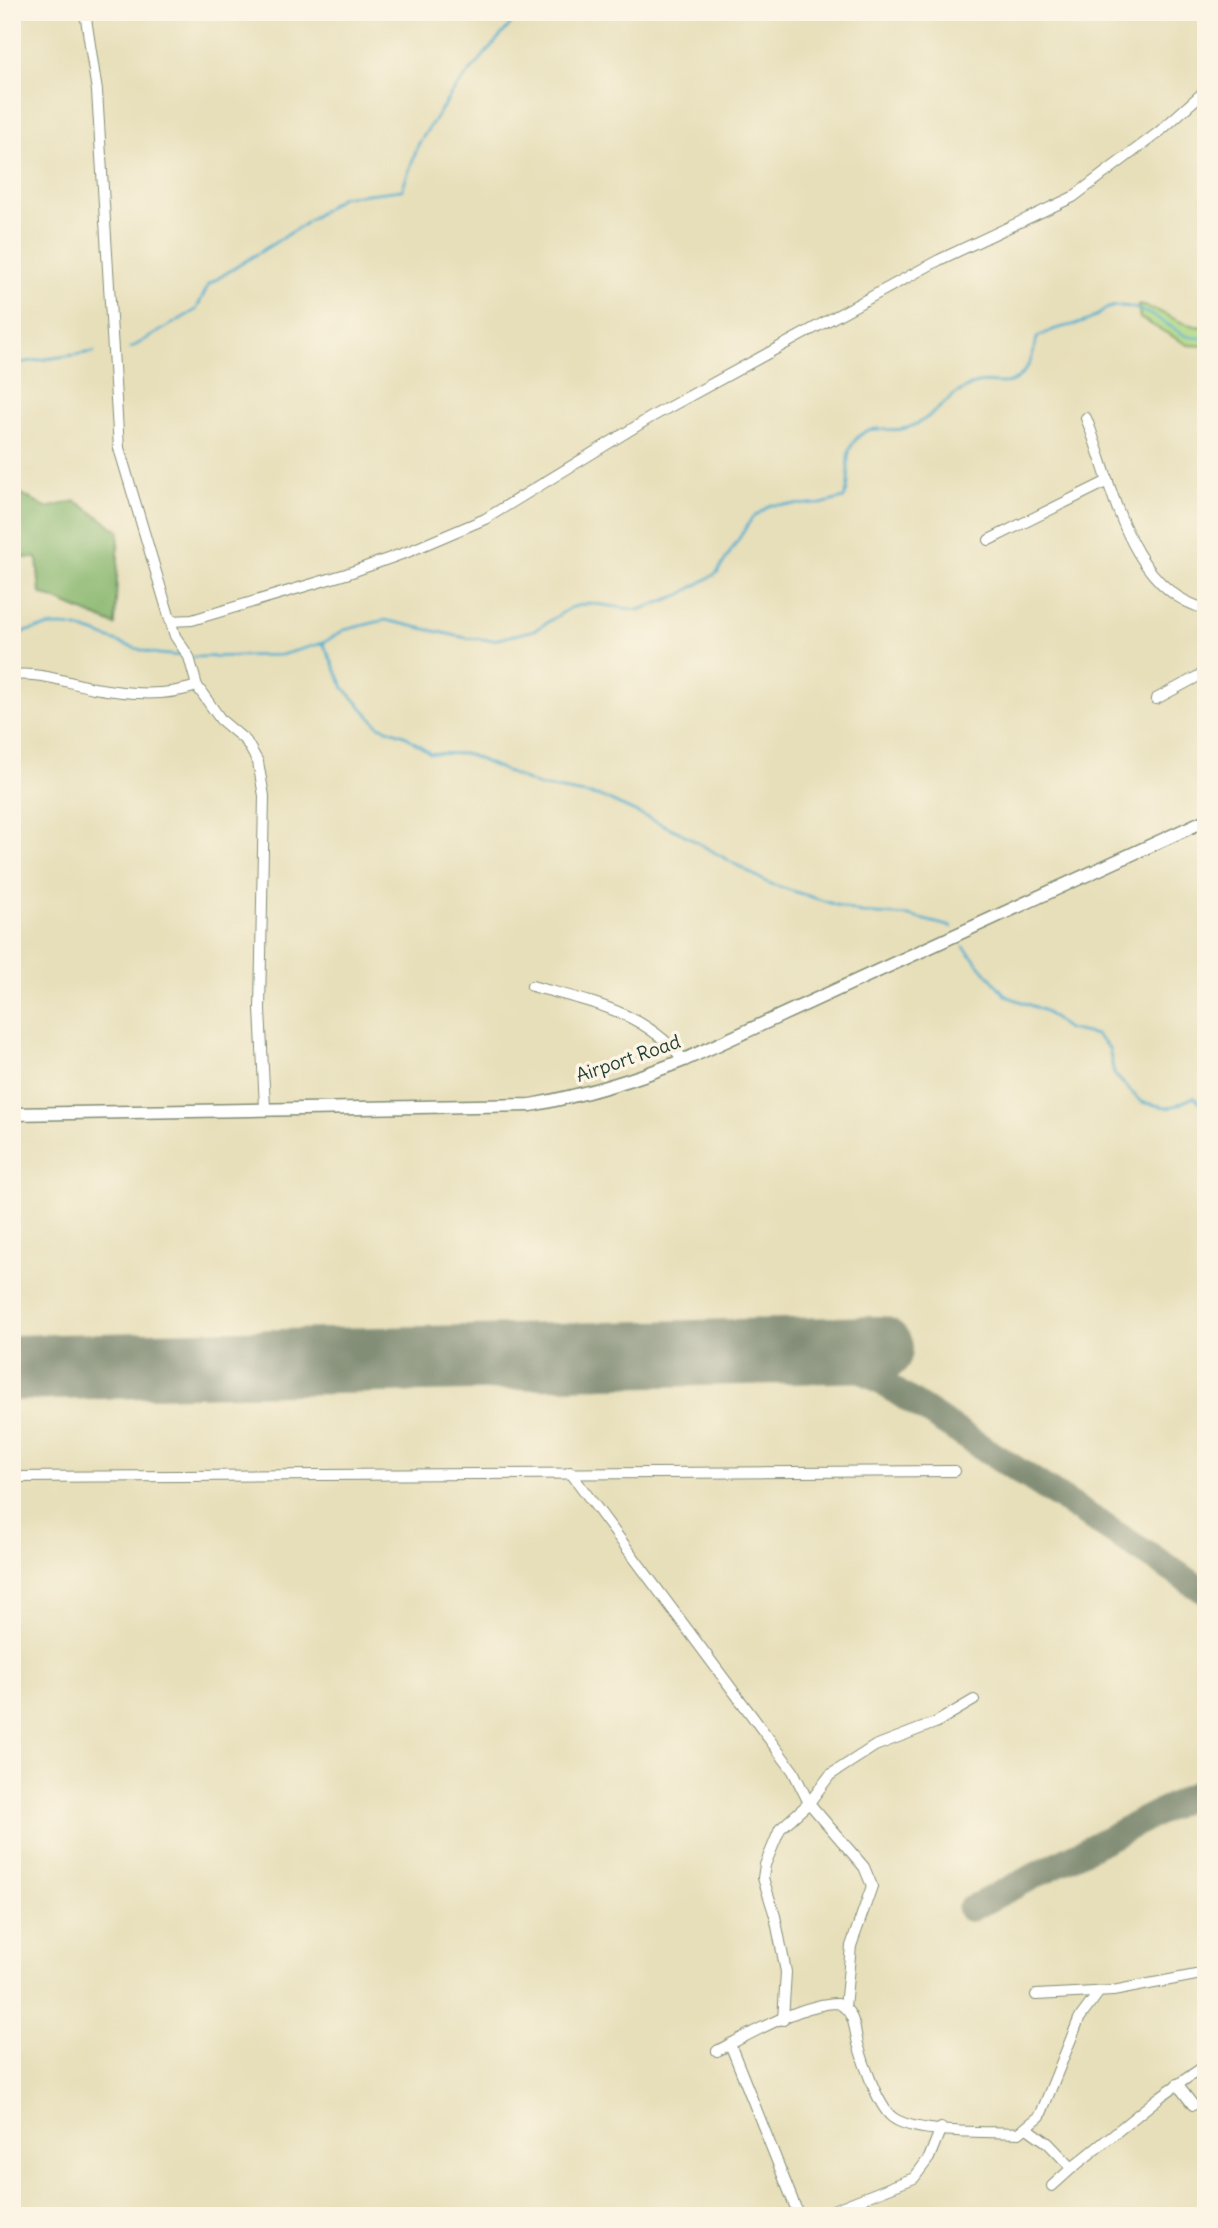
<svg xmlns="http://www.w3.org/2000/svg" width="1218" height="2228" font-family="Delius,sans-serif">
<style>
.green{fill:#aed782;stroke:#668a5b;stroke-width:2}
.forest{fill:#8ab870;stroke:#547a52;stroke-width:2}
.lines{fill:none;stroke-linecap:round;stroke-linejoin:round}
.stream{stroke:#52aed0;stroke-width:2.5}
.taxiway{stroke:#838e77;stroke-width:26}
.runway{stroke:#838e77;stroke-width:66}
.minor-casing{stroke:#838e77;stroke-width:12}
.tertiary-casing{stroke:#838e77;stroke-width:15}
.minor{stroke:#fff;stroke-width:10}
.tertiary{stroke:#fff;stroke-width:12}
.labels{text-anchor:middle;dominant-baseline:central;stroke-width:7;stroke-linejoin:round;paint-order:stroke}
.street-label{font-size:19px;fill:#1f3d34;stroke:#fcf5e5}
</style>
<rect width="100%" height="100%" fill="#fcf5e5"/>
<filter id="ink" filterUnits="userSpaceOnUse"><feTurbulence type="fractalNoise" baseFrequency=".0143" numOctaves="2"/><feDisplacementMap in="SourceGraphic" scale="14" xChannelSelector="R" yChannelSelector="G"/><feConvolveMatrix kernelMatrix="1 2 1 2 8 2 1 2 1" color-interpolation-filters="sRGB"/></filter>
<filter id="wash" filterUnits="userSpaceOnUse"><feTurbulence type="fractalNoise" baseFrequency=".00686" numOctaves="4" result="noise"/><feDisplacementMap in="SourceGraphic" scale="28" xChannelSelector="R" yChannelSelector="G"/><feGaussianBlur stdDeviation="1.57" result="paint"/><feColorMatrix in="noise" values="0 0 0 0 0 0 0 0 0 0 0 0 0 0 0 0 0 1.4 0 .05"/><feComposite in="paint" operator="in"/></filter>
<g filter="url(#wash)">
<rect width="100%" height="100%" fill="#e7dfba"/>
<path class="green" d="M1138,305c27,4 39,22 68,22v19l-18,-1 -48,-27z"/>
<polygon class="forest" points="15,490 46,508 76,501 119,531 115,625 40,593 37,558 12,557 12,495"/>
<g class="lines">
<g class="stream">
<polyline points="131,348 196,310 209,284 303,225 341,197 402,190 419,143 452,93 520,13 537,12"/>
<polyline points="12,364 94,352"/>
<path d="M12,636c65,-23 75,-1 133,15 12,4 26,4 38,5"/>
<polyline points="323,643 344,688 379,726 404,735 430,753 467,754 539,786 602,797 679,832 768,883 861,913 909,916 952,927"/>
<path d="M193,657l88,-2 42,-12 21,-13 41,-10 81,18 28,2 41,-10 35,-22 18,-5 51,7 41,-15 37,-22 35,-55 19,-13 50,-1 23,-6c11,-22 -5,-41 13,-60 15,-16 27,-5 45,-9 30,-6 43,-34 72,-45 15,-6 31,6 46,-8 11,-11 14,-24 17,-38 16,-11 30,-11 47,-16 10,-3 16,-10 24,-14 25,-9 57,15 76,27 6,3 15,3 22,3"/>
<polyline points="964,947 1006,996 1043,1010 1067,1029 1096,1035 1109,1048 1114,1074 1141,1102 1170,1108 1194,1097 1206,1110"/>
</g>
<g class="taxiway">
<polyline points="832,1350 1206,1592"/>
<polyline points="970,1909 1206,1788"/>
</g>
<polyline class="runway" points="12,1368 880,1349"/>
</g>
</g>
<g filter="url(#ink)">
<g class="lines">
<g class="minor-casing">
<g id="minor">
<path d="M1086,418c26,63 41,171 120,191"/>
<polyline points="989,540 1108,481"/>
<polyline points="171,621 192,620 346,574 410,551 485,519 653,416 939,260 1073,197 1159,132 1206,90"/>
<path d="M12,675c30,-3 53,7 82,13 35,6 70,9 103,-2l-8,-29 -14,-21 -56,-188 -22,-357 -12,-79"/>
<polyline points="197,686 221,720 246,741 258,762 264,796 260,1009 265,1107"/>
<polyline points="1156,699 1206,672"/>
<path d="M532,986c61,17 109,24 152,74"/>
<polyline points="570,1472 793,1771 809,1803 864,1867 872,1886 851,1946 845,2007"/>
<polyline points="12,1477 955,1471"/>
<polyline points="1036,1995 1113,1991 1206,1973"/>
<polyline points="783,2020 786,1972 775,1916 763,1878 765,1865 780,1829 809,1803 830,1775 875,1746 935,1723 974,1700"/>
<polyline points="730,2044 799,2216"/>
<path d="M717,2051c31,-16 86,-48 121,-48 17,9 16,24 20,41 5,18 20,62 34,73 22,18 98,14 127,16l21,-17 39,-97 20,-27"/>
<polyline points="1177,2084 1193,2105"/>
<polyline points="1027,2128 1048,2143 1072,2168 1161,2096 1206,2065"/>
<polyline points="1052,2186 1072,2168"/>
<polyline points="818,2216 914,2178 929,2158 941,2128"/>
</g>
</g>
<g class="tertiary-casing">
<path id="tertiary" d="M12,1114l519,-9c53,-10 103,-25 153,-45l522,-240"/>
</g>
<use href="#minor" class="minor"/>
<use href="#tertiary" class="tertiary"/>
</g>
</g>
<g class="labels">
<g class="street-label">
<text transform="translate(628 1058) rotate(-19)">Airport Road</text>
</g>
</g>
<rect width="1218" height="2228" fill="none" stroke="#fcf5e5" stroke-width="42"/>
</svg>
